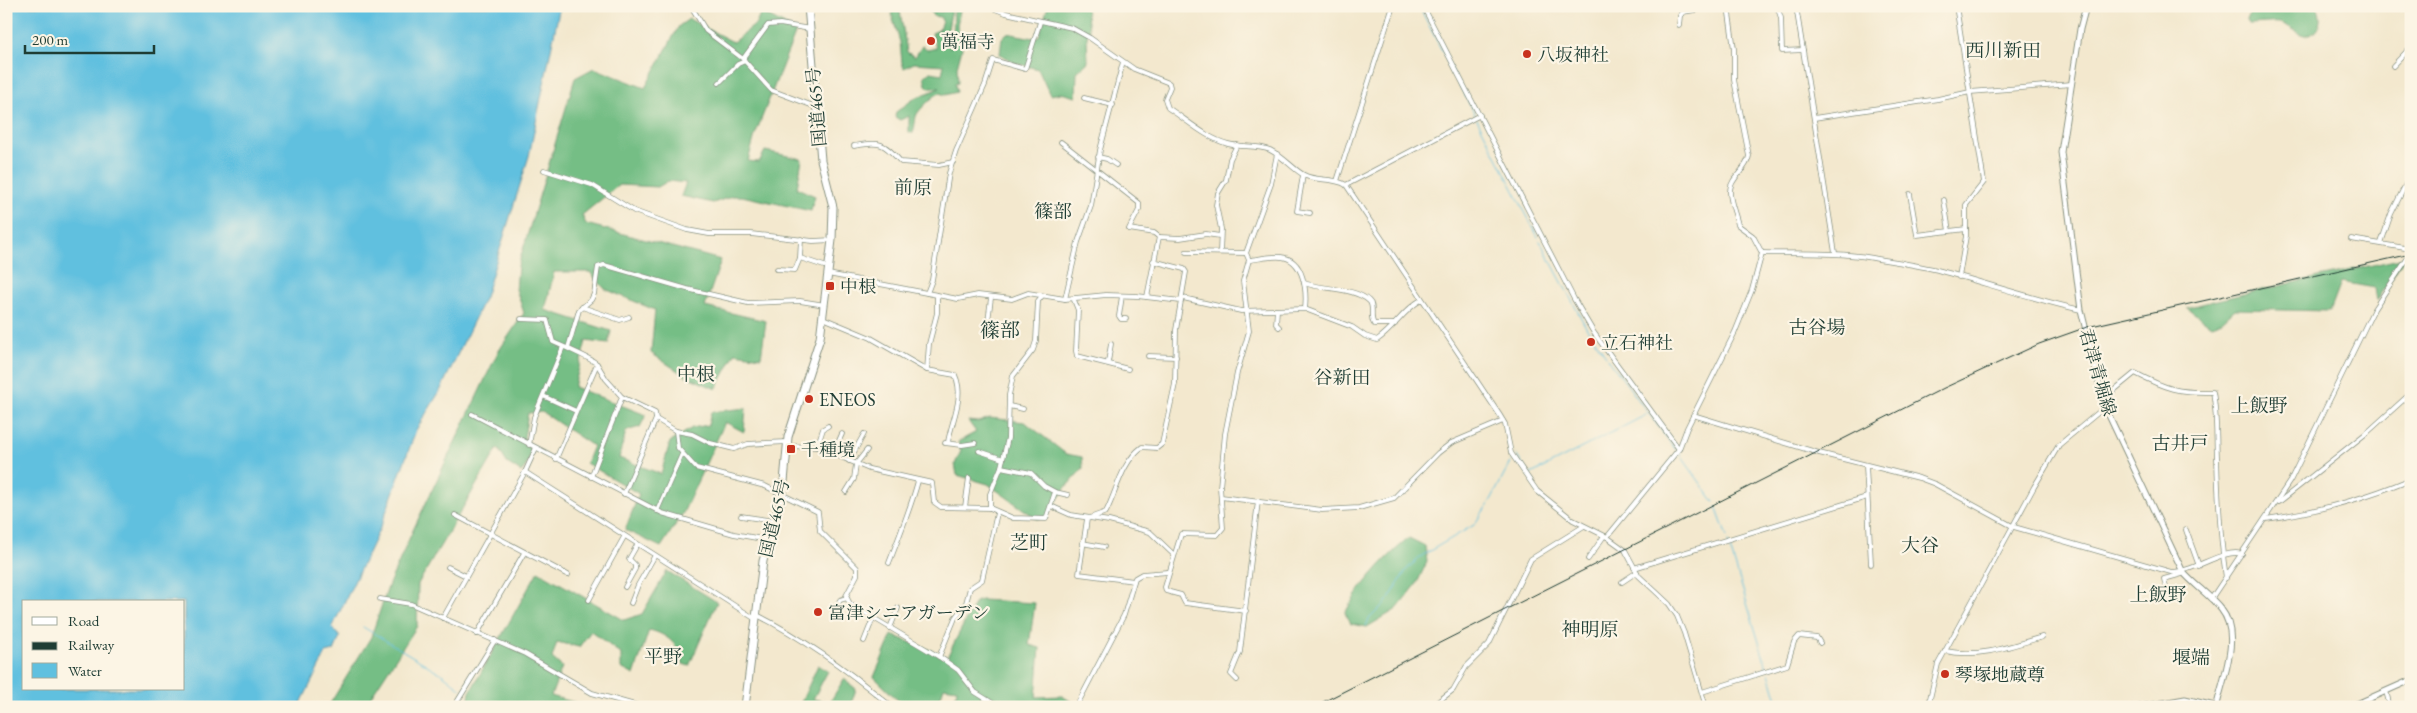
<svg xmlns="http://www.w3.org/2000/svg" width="2417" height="713" font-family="'EB Garamond','Noto Serif JP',serif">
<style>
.forest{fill:#74be85;stroke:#4a7e5c}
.water{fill:#60c0df;stroke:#407e8a;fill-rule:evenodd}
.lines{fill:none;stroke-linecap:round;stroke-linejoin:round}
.stream{stroke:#60c0df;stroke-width:1}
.street-casing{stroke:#899281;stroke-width:5.5}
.secondary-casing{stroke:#899281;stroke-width:7}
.highway-casing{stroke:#899281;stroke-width:9}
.street{stroke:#fff;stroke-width:4}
.secondary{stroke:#fff;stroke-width:5}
.highway{stroke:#fff;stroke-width:7}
.rail{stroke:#1f3d34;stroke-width:1}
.poi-dot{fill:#c8321e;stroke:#fcf5e5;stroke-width:2}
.labels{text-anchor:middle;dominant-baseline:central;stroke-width:4.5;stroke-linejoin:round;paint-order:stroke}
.poi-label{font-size:18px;fill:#1f3d34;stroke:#fcf5e5;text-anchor:start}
.street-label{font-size:18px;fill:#1f3d34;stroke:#fcf5e5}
.neighbourhood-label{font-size:19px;fill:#1f3d34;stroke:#fcf5e5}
.quarter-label{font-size:20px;fill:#1f3d34;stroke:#fcf5e5}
</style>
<rect width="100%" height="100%" fill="#fcf5e5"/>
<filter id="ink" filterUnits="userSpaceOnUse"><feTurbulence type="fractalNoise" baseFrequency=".02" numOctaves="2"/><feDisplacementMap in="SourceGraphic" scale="10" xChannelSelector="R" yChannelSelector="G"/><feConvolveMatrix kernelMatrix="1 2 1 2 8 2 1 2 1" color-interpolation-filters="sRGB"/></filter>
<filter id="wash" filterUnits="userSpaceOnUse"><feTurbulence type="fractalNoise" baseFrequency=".0096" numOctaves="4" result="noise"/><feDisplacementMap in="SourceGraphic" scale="20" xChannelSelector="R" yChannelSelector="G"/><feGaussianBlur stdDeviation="1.12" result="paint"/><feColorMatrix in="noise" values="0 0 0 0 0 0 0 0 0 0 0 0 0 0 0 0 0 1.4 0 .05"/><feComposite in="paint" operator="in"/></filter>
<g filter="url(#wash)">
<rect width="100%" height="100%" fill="#f3e8ce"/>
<g class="forest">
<path d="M764,6h18l-14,3 -2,6 30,16 -41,104 -7,26 11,1 6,-11 37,8 -5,29 18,8 -4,15 -69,-15h-9l-20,7 -32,-7 5,-13 -18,-2 -10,6 -39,-2 -37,30 4,9 135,36 -16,47 61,14 -5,36 -26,-4 -19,36 -32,-14 -33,-22 4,-43 -50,-21 -15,-17h-36l-9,38 66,21 -3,13 -22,-3 -12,46 72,28 -6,12 -14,4 -7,27 42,16 9,-32 22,-14 16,-3 3,-13 35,-4 -2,24 -19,-10 -42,91 -22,34 -36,-17 14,-36 -53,-31 7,-17 -51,-34 -14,1 -5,31 7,4c2,8 -3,18 -9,24l-14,-9 -9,-15 -80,136 -1,42 -53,81h-36l43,-70 18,-53 25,-56 84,-176 26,-39 -8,-24 2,-23 57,-188 19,-10 51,20 34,-62 10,-7 44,23 23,-18z"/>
<path d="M945,6h7c-1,14 -9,33 -2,42l3,-7 1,-35h7l-4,19 5,23 -5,19 1,16 -3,1 2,8 -12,3 -5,-2c-5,1 -21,17 -23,21 -3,6 -1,14 -5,19l-3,-1v-16l-9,4 -5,-3 1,-5 19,-14 25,-10h-11l-3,-3 -2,-9 7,-4 11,2 2,-9 -30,-2 -10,5 -2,-5 -2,-21 -9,-29 4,-3 5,1 7,41 8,5 7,-11 6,4 8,-2 -4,-15 7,-3 3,-10 -2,-3 -7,-1 -3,-6 12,2z"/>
<polygon points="1048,6 1084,6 1086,9 1089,29 1087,37 1088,62 1077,72 1076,97 1061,93 1050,95 1038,69 1015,63 1000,54 1002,38 1007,33 1033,38 1039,36"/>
<path d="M2253,6h64c3,8 5,15 0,22 -13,17 -23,-2 -37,-5 -5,-1 -23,1 -31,1l-2,-4z"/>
<polygon points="2404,258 2377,301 2375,288 2341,282 2330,311 2235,309 2222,321 2211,325 2187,308 2217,300"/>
<polygon points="990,418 1025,422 1066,454 1082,457 1083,468 1066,487 1046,517 1037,519 988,484 957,475 955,464 961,451 958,442 976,432 968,421 978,422"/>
<path d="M1409,538l16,8 2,16 -11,23 -19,24 -30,18 -16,-3 -6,-11c16,-29 38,-53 64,-75z"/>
<path d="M538,571l86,49 18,-6 25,-43 50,31 -28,64 -6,-2c-3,-18 -15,-30 -34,-34l-15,45 -13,-7v-14l-30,-23 -12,16 -22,-5 -5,16 10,9 -11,29 40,11h-124l3,-15z"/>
<polygon points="981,600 1035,603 1029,645 1040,648 1036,697 1062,696 1080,707 954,707 957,689 944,687 941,696 938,698 940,701 946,703 948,707 905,707 874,677 892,635 947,657 975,602"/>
<polygon points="818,665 828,671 813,699 830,702 844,679 856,689 850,707 799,707"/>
</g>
<path class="water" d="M6,6h554l-31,150 -44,141 -45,94 -24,39 -35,96 -49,102 8,9 -6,14 -8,2 -27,54h-293zM24,602h160v87h-160z"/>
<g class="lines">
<g class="stream">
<polyline points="1419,6 1475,115"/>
<polyline points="1477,119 1538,237"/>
<polyline points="1540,241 1587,329 1606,356"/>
<polyline points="1608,359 1676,450"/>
<polyline points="1679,453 1714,502"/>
<polyline points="1517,455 1529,475 1646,415"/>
<polyline points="1716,507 1727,537"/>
<polyline points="1728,542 1767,668"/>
<polyline points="1366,626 1369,619 1389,599 1407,569 1423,555 1474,525 1491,500 1513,458"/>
<polyline points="363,627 442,674 461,689"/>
<polyline points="1769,673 1779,707"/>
</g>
</g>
</g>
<g filter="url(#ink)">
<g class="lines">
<g class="street-casing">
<g id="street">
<polyline points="691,6 706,31 743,59 771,90 816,107"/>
<path d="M987,6l19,7 66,15 18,10 44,31 35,14 1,4 -5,12 3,9c19,12 38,30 60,36 14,4 28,0 42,6 14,7 24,20 34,25 13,7 29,2 42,10l153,229 6,10 6,29 26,38 36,29 34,17 18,13 14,26 30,28 8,12 7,17 22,74"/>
<polyline points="1423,6 1574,299 1594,333 1679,449"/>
<polyline points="1777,6 1781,18 1782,51 1803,50"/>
<polyline points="1796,6 1835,253"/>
<polyline points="1956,6 1984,182 1966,205 1966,236 1959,277"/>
<polyline points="1679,25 1680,16 1683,12 1719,6"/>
<polyline points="743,59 768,25 780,24 810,29"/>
<polyline points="2393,66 2411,47"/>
<polyline points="719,83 738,64 745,61"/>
<polyline points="1084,98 1113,105"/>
<polyline points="1814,118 1938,99 1970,92 2072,84"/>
<polyline points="1061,142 1139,203 1139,210 1129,229 1154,233 1159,237"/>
<path d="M854,146c27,-4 28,-5 47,16l38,3 14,-3"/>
<polyline points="1098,157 1107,159 1116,165"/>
<polyline points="544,170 592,185 634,211 687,230 709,234 751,234 813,241 832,240"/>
<polyline points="1303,175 1297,211 1310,213"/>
<polyline points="1337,181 1393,6"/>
<polyline points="1346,185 1480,115"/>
<polyline points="1910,194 1917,235 1966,229"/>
<polyline points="1944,200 1949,231"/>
<polyline points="2351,239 2411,249"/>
<polyline points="2381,243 2391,214 2408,180"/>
<polyline points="1186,252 1246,253"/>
<polyline points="1220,252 1221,229 1216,205 1218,193 1226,180 1230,159 1237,145"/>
<path d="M1762,253c37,1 74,-1 111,5 22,4 46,7 68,13 47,13 92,28 140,39"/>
<polyline points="800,258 824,266"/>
<path d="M1249,260c10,-1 22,-4 32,-3 23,2 26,34 24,52"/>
<polyline points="777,269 795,270 800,258 801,239"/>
<polyline points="828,274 958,299 978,295 1012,299 1028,293 1065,299 1106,295 1137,296 1181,301"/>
<path d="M1304,283c19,7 50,4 65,18 6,5 0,16 5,23h21"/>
<polyline points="927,293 932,280 949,173 956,151 985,85 993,60 1025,69 1040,22"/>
<polyline points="1122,296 1119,316 1121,319 1126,319"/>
<polyline points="1147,297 1159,237 1180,238 1206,234 1220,236"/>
<path d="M1183,298l58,13 64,-2 47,18 13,9 12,4c17,-11 26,-30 44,-40"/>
<polyline points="1065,299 1078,242 1091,206 1100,150 1123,62"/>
<polyline points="1074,300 1078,310 1076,351 1077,356 1128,369"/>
<polyline points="582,307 620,320 629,317"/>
<polyline points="1277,310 1276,324 1279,327"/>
<path d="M823,318l48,20 56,32 28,5c10,22 -3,44 -7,67"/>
<path d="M521,319l26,1 6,22c7,3 41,18 44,22l-41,95"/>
<polyline points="988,321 991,298"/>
<polyline points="568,348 579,310 591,300 594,294 598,267 604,265 687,289 748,303 800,301 825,305"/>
<polyline points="1148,356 1176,357"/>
<polyline points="1108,362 1111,344"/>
<polyline points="597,364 606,379 622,397 655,413 656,419 624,494"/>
<polyline points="927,370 929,344 937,313 937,295"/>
<polyline points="543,396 576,411"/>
<path d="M2102,400l33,-27c31,16 43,20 78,19 4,22 3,43 4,65 1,40 3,81 9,121"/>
<polyline points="1009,406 1023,409"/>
<polyline points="472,414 662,513 734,534 768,540"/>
<path d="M1693,415l126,38 100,25 16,6 79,43 157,45c22,1 52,-24 71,-18"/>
<polyline points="656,419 676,431 692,434 710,443 734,449 748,444 787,442"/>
<polyline points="676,431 678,448 696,468 765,486 818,512 820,531 857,568 857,575 846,596 850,604 941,658 958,670 975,692 999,707"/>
<polyline points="945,443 962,445 975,443"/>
<polyline points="529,445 534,417 563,347"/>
<polyline points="787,446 817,447 869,469 932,483 934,502 941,507 990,508 1013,518 1046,519 1055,492"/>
<polyline points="817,447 823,429 828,426"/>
<polyline points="979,451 1003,459"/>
<polyline points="833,454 842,434"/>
<polyline points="849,461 864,434"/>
<polyline points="1866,466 1871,564"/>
<polyline points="1001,467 1031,473 1044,486 1055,492 1068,495"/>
<polyline points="525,472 757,620"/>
<polyline points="591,477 622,397"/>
<polyline points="846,492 854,479 856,464 867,450"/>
<polyline points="1221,497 1322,510 1359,508 1394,498 1438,453 1451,443 1503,421"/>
<polyline points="2279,502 2369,431 2411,393"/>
<polyline points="1051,506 1071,515 1109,521 1150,532 1173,554"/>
<polyline points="965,507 969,478"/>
<polyline points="990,508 990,494 1001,467 1008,438 1009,395 1013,376 1033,350 1036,341 1038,301 1042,296"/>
<polyline points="657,511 682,454"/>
<polyline points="455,515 568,575"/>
<polyline points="741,516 774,521"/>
<path d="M2266,519c50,-7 98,-20 145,-40"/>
<polyline points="2186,530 2199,566"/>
<path d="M1607,537l72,-88 8,-21 48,-96 17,-42 10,-37 -9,-17 -15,-11c-2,-10 -9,-25 -8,-35 1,-13 17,-20 19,-34l-15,-76v-31l-6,-43"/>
<polyline points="1082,543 1104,547"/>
<polyline points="1588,559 1604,536"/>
<path d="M889,563c10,-26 22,-56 29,-82"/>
<polyline points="448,567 466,576"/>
<polyline points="1634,568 1867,497"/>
<path d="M1134,581l-55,-7 8,-55 19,-7c11,-21 15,-49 36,-65l15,1 5,-4 13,-60 1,-54 10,-58 -2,-3 -31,-8"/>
<polyline points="1622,582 1637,572"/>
<polyline points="625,587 635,569 635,565 629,559 637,545"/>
<polyline points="2167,592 2164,579 2182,574"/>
<polyline points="380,599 411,604 525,654 592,693 642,707"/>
<polyline points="2211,599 2290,481 2374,309 2411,253"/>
<polyline points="589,600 624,537"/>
<polyline points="631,603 638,585 654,557"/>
<polyline points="834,611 840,600 847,598"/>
<polyline points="1246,611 1185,603 1181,595 1166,591 1165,587 1181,534 1217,535 1223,528 1220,487 1225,434 1237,373 1249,331 1243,281 1249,260 1246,253 1271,184 1277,154"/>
<path d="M757,615c48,24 94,58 135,92"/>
<polyline points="443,618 525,472 536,448"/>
<polyline points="890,628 898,608"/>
<polyline points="477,634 524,553"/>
<polyline points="864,641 874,616"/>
<path d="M1945,651c34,7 64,-4 97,-14"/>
<polyline points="939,657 955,618 966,603 970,588 982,580 997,513"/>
<polyline points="1237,680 1231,674 1240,652 1258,501"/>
<polyline points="2409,681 2411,688"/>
<polyline points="2386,691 2390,707"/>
<polyline points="1702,692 1787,665 1794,642 1799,636 1817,638 1820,643"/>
<polyline points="454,707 495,640"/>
<polyline points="1076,707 1124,615 1135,578 1142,574 1168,572"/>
<polyline points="1431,707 1453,690 1466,667 1489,644 1531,559 1584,526"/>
<polyline points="1928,707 1938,664 2034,487 2059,445 2105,407"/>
<polyline points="2182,707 2185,699"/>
</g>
</g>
<g class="secondary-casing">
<g id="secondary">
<path d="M2086,6l-6,23 -19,123 20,158 24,97 78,165c11,13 27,23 38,37 21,26 2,68 -4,96"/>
<polyline points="2140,707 2185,699 2219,707"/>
<polyline points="2350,707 2411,680"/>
</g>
</g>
<g class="highway-casing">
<polyline id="highway" points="745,707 763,561 783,493 788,437 820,338 832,240 833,207 821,160 808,6"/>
</g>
<use href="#street" class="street"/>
<use href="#secondary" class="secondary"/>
<use href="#highway" class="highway"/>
<polyline class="rail" points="1313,707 1944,388 2039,344 2087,327 2411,254"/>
</g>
</g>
<g class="poi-dot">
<circle cx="931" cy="41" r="5"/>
<circle cx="1527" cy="54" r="5"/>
<rect x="825" y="281" width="10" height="10" rx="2.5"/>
<circle cx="1591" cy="342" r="5"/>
<circle cx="809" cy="399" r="5"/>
<rect x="786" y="444" width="10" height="10" rx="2.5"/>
<circle cx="818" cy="612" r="5"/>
<circle cx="1945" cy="674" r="5"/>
</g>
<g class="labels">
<g class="poi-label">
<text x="941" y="41">萬福寺</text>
<text x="1537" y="54">八坂神社</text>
<text x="840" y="286">中根</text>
<text x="1601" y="342">立石神社</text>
<text x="819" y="399">ENEOS</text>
<text x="801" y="449">千種境</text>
<text x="828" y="612">富津シニアガーデン</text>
<text x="1955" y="674">琴塚地蔵尊</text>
</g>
<g class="street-label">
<text transform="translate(816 107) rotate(-95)">国道465号</text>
<text transform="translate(2098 372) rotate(74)">君津青堀線</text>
<text transform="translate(774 518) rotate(-77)">国道465号</text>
</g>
<g class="neighbourhood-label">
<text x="2003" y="50">西川新田</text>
<text x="913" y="187">前原</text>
<text x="1053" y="211">篠部</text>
<text x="1817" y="327">古谷場</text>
<text x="696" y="374">中根</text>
<text x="1342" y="377">谷新田</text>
<text x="2259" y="405">上飯野</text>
<text x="2180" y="443">古井戸</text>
<text x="1029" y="542">芝町</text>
<text x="1920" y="545">大谷</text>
<text x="2158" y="594">上飯野</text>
<text x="1590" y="629">神明原</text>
<text x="663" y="656">平野</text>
<text x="2191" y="657">堰端</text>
</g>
<g class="quarter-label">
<text x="1000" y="330">篠部</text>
</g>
</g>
<rect width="2417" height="713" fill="none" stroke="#fcf5e5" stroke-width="25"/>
<rect x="22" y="600" width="162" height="90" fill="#fcf5e5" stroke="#a4ab9e"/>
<rect x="32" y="617" width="25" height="8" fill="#ffffff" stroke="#a4ab9e"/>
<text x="68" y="626" font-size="15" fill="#1f3d34">Road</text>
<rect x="32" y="642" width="25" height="8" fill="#1f3d34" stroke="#a4ab9e"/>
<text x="68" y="650" font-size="15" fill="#1f3d34">Railway</text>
<rect x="32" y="663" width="25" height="15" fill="#60c0df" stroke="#a4ab9e"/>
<text x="68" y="676" font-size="15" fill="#1f3d34">Water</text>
<path d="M25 45v8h129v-8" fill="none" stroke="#1f3d34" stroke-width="2.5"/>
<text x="32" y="45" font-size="15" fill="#1f3d34" stroke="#fcf5e5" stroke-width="4" paint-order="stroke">200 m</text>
</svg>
